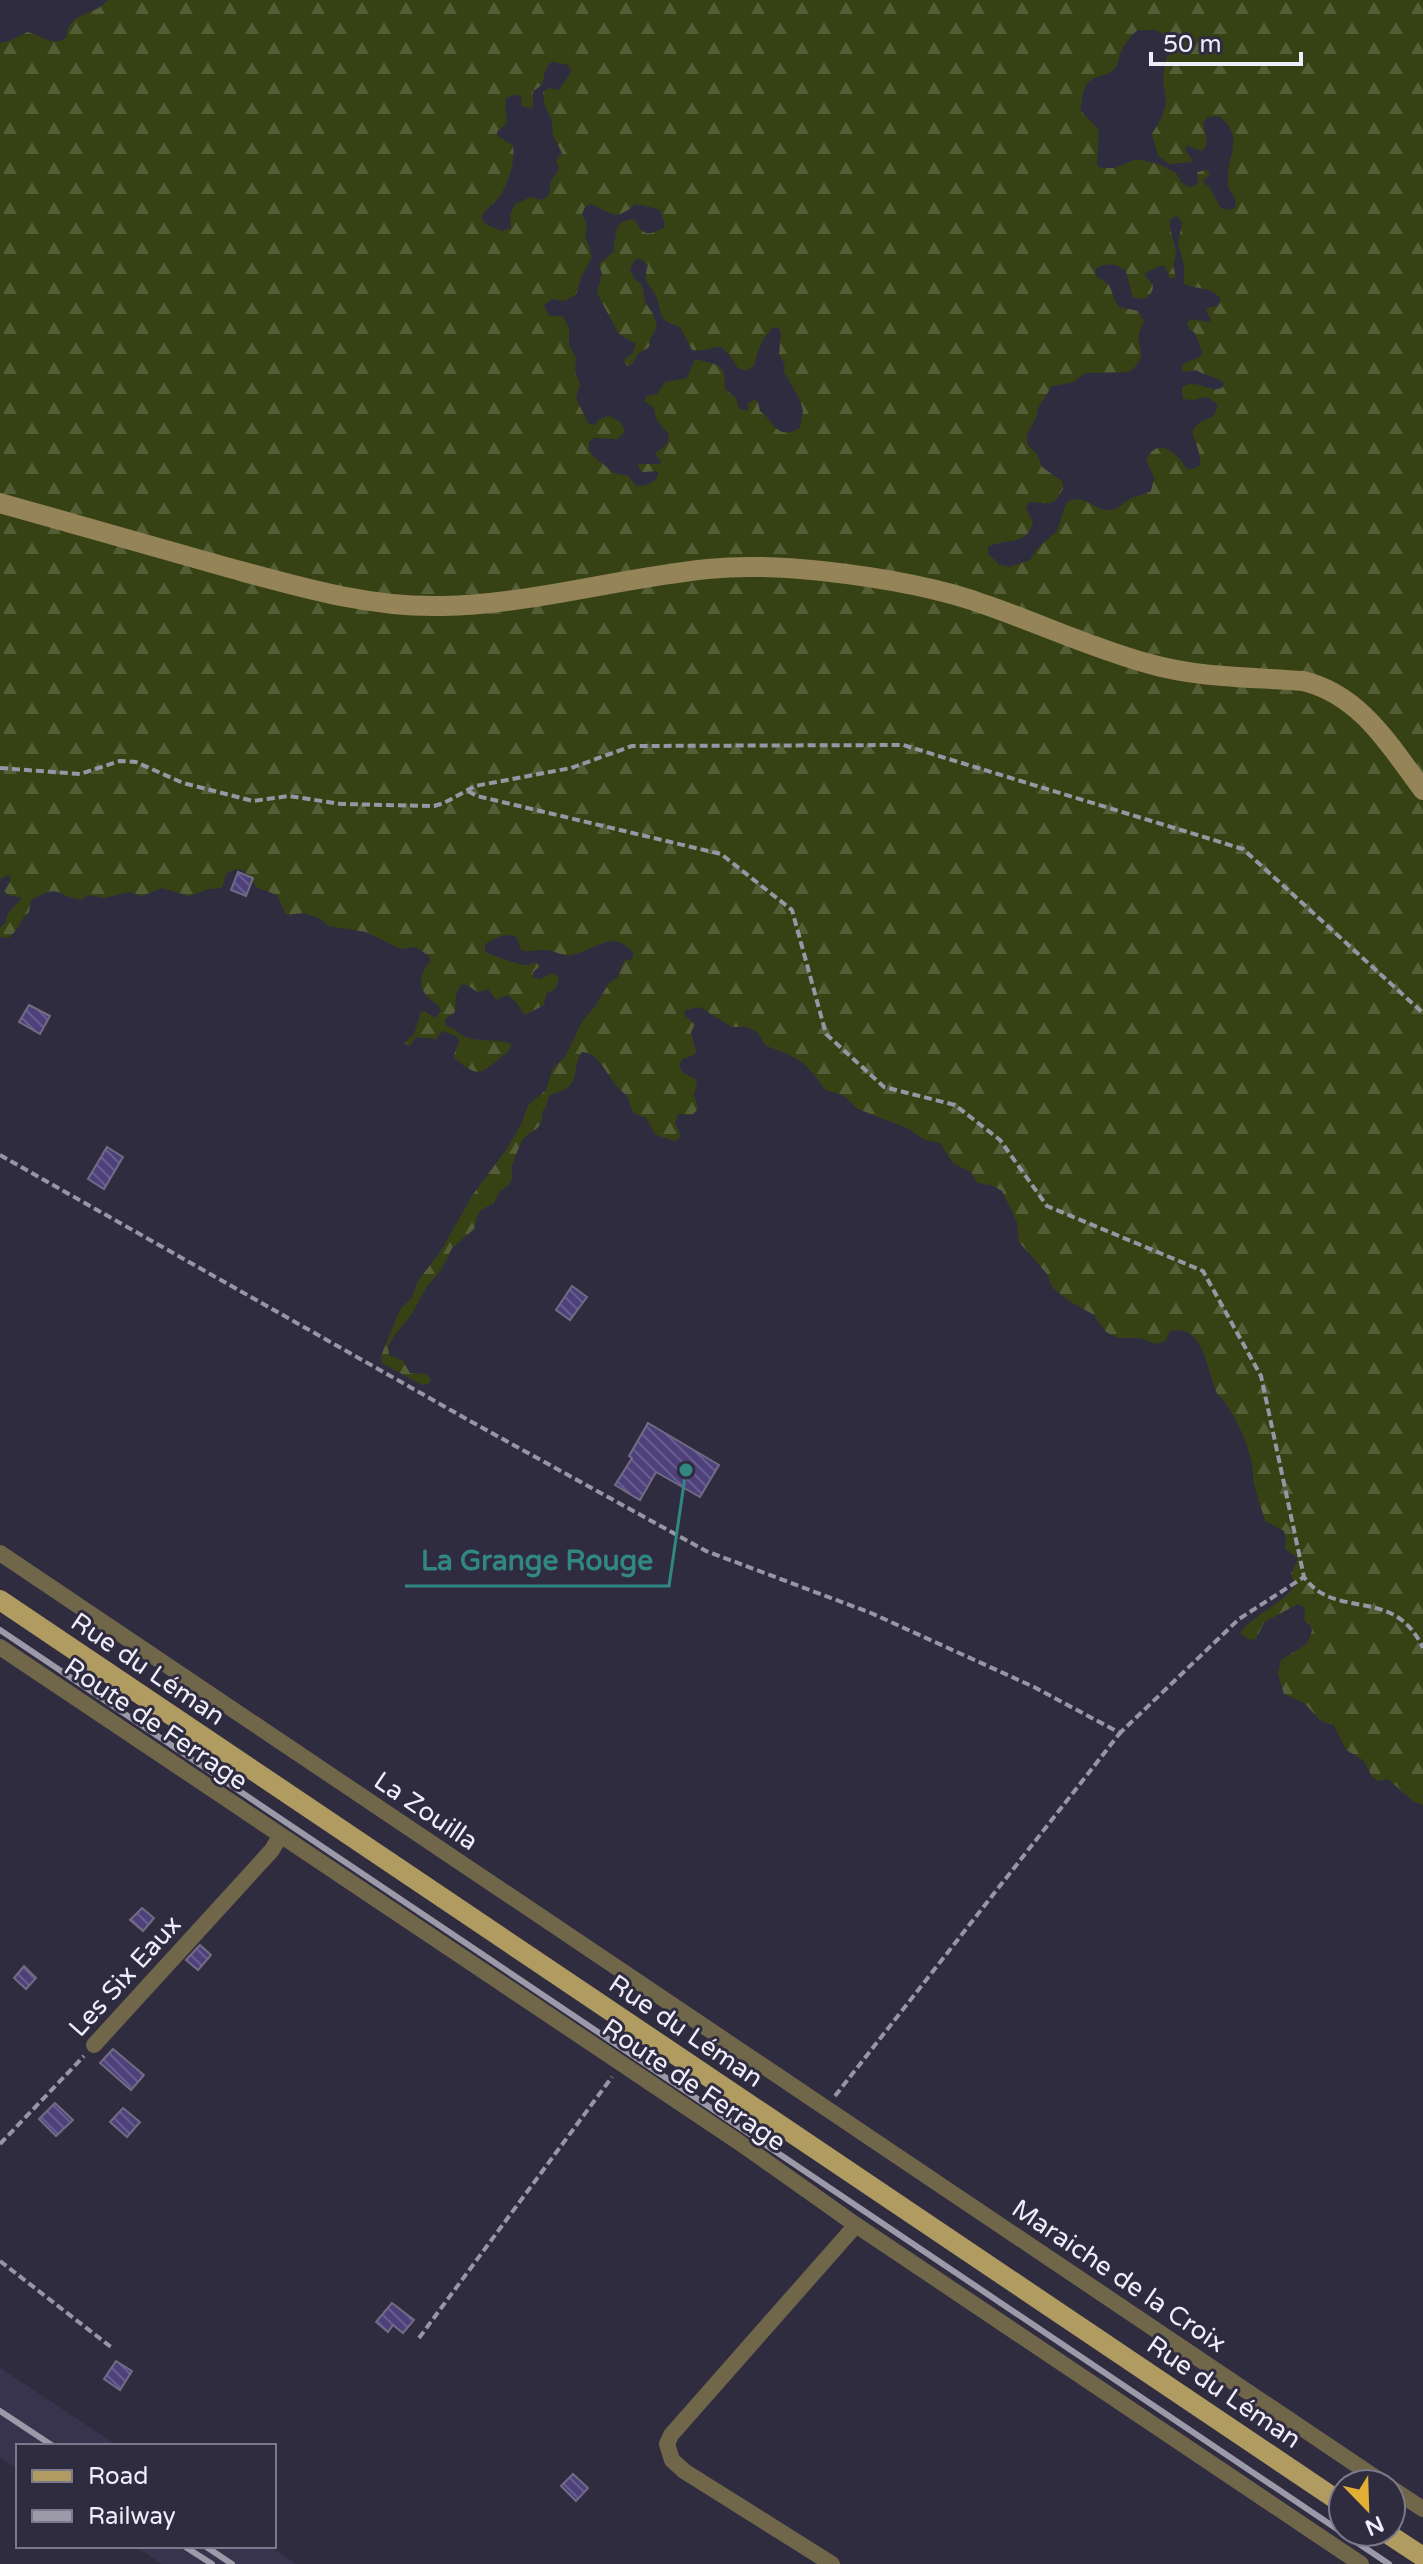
<svg xmlns="http://www.w3.org/2000/svg" width="1423" height="2564" font-family="'Varela Round',sans-serif">
<style>
.built{fill:#39344e}
.forest{fill:url(#forest-firs);fill-rule:evenodd}
.building{fill:url(#building-back-hatch);stroke:#706c83;stroke-width:2}
.lines{fill:none;stroke-linecap:round;stroke-linejoin:round}
.path{stroke:#9895a5;stroke-width:4;stroke-dasharray:8 4;stroke-linecap:butt}
.street{stroke:#70664a;stroke-width:16}
.secondary{stroke:#948457;stroke-width:20}
.primary{stroke:#b09b61;stroke-width:20}
.rail{stroke:#9c99a9;stroke-width:6}
.labels{text-anchor:middle;dominant-baseline:central;stroke-width:6;stroke-linejoin:round;paint-order:stroke}
.street-label{font-size:26px;fill:#efedfa;stroke:#302c40}
.leader{fill:none;stroke:#318883;stroke-width:3}
.callout-dot{fill:#318883;stroke:#302c40;stroke-width:3}
.callout-label{font-size:28px;text-anchor:middle;font-weight:bold;fill:#318883;stroke:#302c40;stroke-width:6;stroke-linejoin:round;paint-order:stroke}
</style>
<defs>
<pattern id="forest-firs" width="22" height="20" patternUnits="userSpaceOnUse" patternTransform="scale(2)"><rect width="22" height="20" fill="#364214"/><path d="M5 1l3.5 6h-7zM16 11l3.5 6h-7z" fill="#535e37"/></pattern>
<pattern id="building-back-hatch" width="6" height="6" patternUnits="userSpaceOnUse" patternTransform="scale(2)"><rect width="6" height="6" fill="#4e417b"/><path d="M-1 5l2 2M0 0l6 6M5-1l2 2" fill="none" stroke="#685d8f"/></pattern>
</defs>
<rect width="100%" height="100%" fill="#302c40"/>
<g class="built">
<polygon points="0,2368 118,2446 18,2446 18,2469 0,2457"/>
<polygon points="135,2546 269,2546 296,2564 162,2564"/>
</g>
<path class="forest" d="M108,0h1315v1805l-10,-4 -25,-22 -10,2 -5,-3 -10,-18 -17,-10 -12,-25 -13,-4 -17,-18 -20,-9 -6,-20 3,-14 26,-16 5,-13 -1,-5 -7,-6 1,-12 -7,-4 -32,17 -3,3 -7,15 -5,1 -11,-6c5,-14 46,-32 55,-49l-4,-11 7,-16 -13,-9 1,-11 -2,-7 -19,-10c-4,-14 -9,-28 -12,-42 0,-6 0,-13 -2,-19 -4,-19 -14,-40 -25,-56 -3,-6 -9,-8 -11,-15 -7,-17 -11,-58 -37,-59 -8,-1 -11,5 -12,11l-10,3 -16,-6h-22l-12,-6 -12,-17 -28,-16 -14,-12 -5,-13 -28,-32 -2,-20 -15,-31 -11,-6 -14,-2 -6,-11 -18,-9 -13,-20 -15,-3 -18,-12 -49,-19 -15,-14 -18,-5c-17,-27 -29,-34 -59,-44l-9,-14 -10,-5h-15l-32,-20 -15,3v6l10,8 -4,8 5,19 -2,4 -12,4 -3,7 3,6 13,7 2,5 -3,11 4,14 -6,6 -14,-1 -3,9 6,13 -6,5 -19,-6 -11,-18 -12,-4 -6,-18c-18,-10 -24,-42 -45,-43 -9,10 -3,28 -15,36 -6,4 -13,4 -18,8l-3,11 -3,3c-2,21 -5,16 -18,27 -4,3 -12,25 -14,32l2,6 -4,10 -9,6 -6,12 -13,7 -4,6 -3,13 -22,19 -11,22 -15,18 -15,27 -17,21 -6,10 1,9 14,6 7,12 17,1 4,6 -2,3 -7,2 -40,-22 -1,-7 19,-47 12,-11 6,-17 22,-29 34,-59 32,-43 16,-27 6,-18 18,-15 7,-22 12,-11 18,-37 11,-12 15,-25 9,-6 6,-16 8,-2 2,-5c-21,-27 -39,-3 -63,1 -8,2 -17,-5 -25,-5 -9,-1 -16,3 -25,0l-4,-12 -4,-3 -13,1 -15,8v8c3,2 36,13 39,13 4,1 9,-2 13,-2l2,4 -6,5v5l7,2 13,-6 6,5 -3,10 -10,6 -2,11 -19,10 -10,-14 -7,-6 -12,5 -8,-11 -10,3 -13,-8 -4,1 -5,10 -1,17 -10,7 1,7c10,2 10,6 17,10 14,7 35,2 48,8 -1,9 -5,8 -11,14 -21,19 -24,17 -45,1l-1,-4 5,-14 -3,-5 -14,-5 -6,8 -20,-2 -6,9 -6,-3 10,-9 7,-22 3,-1 11,7 6,-7c-3,-9 -7,-7 -13,-14 -11,-11 -8,-25 2,-35l-1,-6 -13,-9 -16,2 -34,-17 -37,-6 -8,-7 -17,-6 -18,2 -9,-20 -19,-7c-11,-10 -12,-27 -32,-14l-4,14 -13,1 -20,7 -27,-8 -20,8 -13,-4 -25,6 -16,-3 -7,5c-30,-6 -19,-16 -50,0l-2,12c-11,9 -8,16 -21,26l-8,-1v-9l6,-6 2,-9 14,-15 -14,-3 -4,-4 6,-9v-6l-3,-1 -7,5v-837l12,-3 15,-8c14,3 25,15 39,6 4,-29 27,-20 42,-38zM1138,30c6,1 15,-1 20,1 18,8 5,36 5,48 1,12 5,21 1,32 -2,8 -8,16 -12,23l6,22 11,8 22,-2 1,-3 -7,-9 2,-4 16,5 4,-7 -4,-21 5,-6 11,-1c28,22 6,41 9,68 1,12 10,9 7,24l-8,2 -7,-3 -10,-19 -7,-6 1,-3 6,-5 -3,-4 -10,2 1,11 -8,5 -9,-6 -5,-9 -15,-8 -19,-5h-8l-19,8h-14l-4,-3 2,-35 -19,-20c2,-8 2,-19 7,-26 6,-9 21,-7 28,-16 5,-6 3,-12 7,-18 3,-7 10,-16 16,-20zM554,62l14,3 4,6 -13,19 -10,-2 -6,4 2,14 7,14 1,15 9,18 -6,7 3,9 -8,12 -2,14 -7,5 -11,-3 -16,7 -5,12 1,12 -9,3 -15,-6 -6,-7c4,-8 7,-10 13,-15 12,-11 22,-41 19,-57l-16,-11v-3l10,-9c0,-8 -3,-18 -1,-25l7,-3 8,1 1,10 5,2 6,-1v-16l9,-6 3,-13 5,-9zM590,204c22,8 24,19 45,0 6,1 20,4 25,6l5,13 -1,5 -12,5h-6l-6,-4 -6,-10 -10,2 -7,6 -4,25 -14,12 3,10 -5,19 22,41 17,10 -3,9 -9,7 3,6 4,-1 8,-12 10,-6 2,-10 6,-10 -4,-13 -8,-12 -3,-17 -9,-8 -3,-8 4,-8 5,-3 9,7c-6,19 0,15 7,29 9,18 -1,25 25,33l12,23c29,3 24,-17 46,18l8,3 9,-6c1,-13 8,-30 19,-38l5,1 2,6 -2,20 6,11 -1,7 16,28 3,11 -3,17c-24,13 -24,-5 -40,-17l-2,-9 -3,-3 -7,5v7l-9,-2 -3,-11 -11,-9 -1,-16 -6,-8 -23,-6 -8,19 -22,4 -8,12 -10,2 -3,5 10,7 2,11 13,16 -1,8 -13,11 6,7 -1,3h-22l1,5 3,3 16,-1c1,11 -11,15 -21,15l-9,-10 -14,-3 -21,-17 -4,-6v-8l4,-4 25,1 7,-8 -5,-9 -10,-6 -10,3 -6,6 -6,-2 -12,-25 4,-14 -5,-13 1,-13 -7,-13v-18l-7,-11h-13l-5,-11 8,-6 12,2 12,-6 5,-18 11,-20 -7,-22 2,-11 -5,-10 3,-7zM1177,216l5,7 -4,20 6,22v19c13,6 29,2 37,16l-3,6 -11,2v4l4,7 -2,3 -18,-3 -4,4 2,6 6,4 7,18 -2,6 -17,7 -1,5 3,3 11,-2c9,6 20,6 28,13l-2,5c-14,5 -25,-10 -40,-1l1,12 9,1 15,-3 11,7 -4,12c-39,15 -12,21 -14,49l-4,3 -9,1c-10,-15 -28,-35 -41,-9l8,17 -3,14c-6,4 -13,4 -19,7 -10,4 -16,16 -30,11 -12,-4 -17,-12 -31,-9l-5,4 -9,27 -19,17 -8,12 -21,7 -9,-2 -12,-11v-7c19,-11 38,1 45,-25l-7,-14 3,-6c20,0 22,8 34,-13v-7l-21,-15 -4,-12 -11,-11v-10l9,-16 2,-10 14,-22 22,-4 11,-9 44,-1c21,-17 8,-21 10,-38 1,-5 3,-9 5,-13l-6,-10 -18,-4 -4,-4 -7,-18 -13,-9 -1,-7c12,-7 20,-6 31,2l7,26 10,2c6,-3 10,-6 10,-14l-9,-11 16,-8h5l5,13 6,-2 -3,-11c8,-20 -5,-29 -3,-47z"/>
<g class="building">
<polygon points="238,872 253,878 246,896 231,890"/>
<polygon points="29,1005 50,1016 40,1034 19,1022"/>
<polygon points="107,1147 123,1157 104,1189 88,1179"/>
<polygon points="572,1286 587,1297 570,1320 556,1310"/>
<polygon points="648,1423 719,1465 700,1497 656,1472 640,1500 615,1485 632,1458 629,1456"/>
<polygon points="142,1908 154,1918 143,1931 130,1920"/>
<polygon points="200,1945 211,1955 198,1970 186,1960"/>
<polygon points="24,1966 36,1978 26,1989 14,1978"/>
<polygon points="113,2049 144,2075 131,2090 100,2063"/>
<polygon points="55,2103 73,2120 56,2136 39,2119"/>
<polygon points="123,2108 140,2122 127,2137 110,2122"/>
<polygon points="392,2303 414,2320 403,2333 393,2325 388,2332 376,2322"/>
<polygon points="116,2361 132,2371 120,2390 104,2379"/>
<polygon points="573,2474 588,2488 576,2501 561,2486"/>
</g>
<g class="lines">
<g class="path">
<polyline points="0,768 80,774 120,761 136,762 183,783 253,801 289,796 341,804 434,806 444,803 475,786 571,768 632,746 903,745 1243,849 1423,1013"/>
<path d="M468,791l9,5 244,58 71,56 34,124 58,53 71,18 45,35 47,66 156,65 58,105 43,201c31,44 90,8 119,71"/>
<polyline points="0,1155 470,1421 706,1551 871,1613 1034,1687 1120,1733 1239,1619 1304,1577"/>
<polyline points="835,2096 1120,1733"/>
<polyline points="0,2144 84,2056"/>
<polyline points="0,2261 111,2347"/>
<polyline points="419,2338 612,2077"/>
</g>
<g class="street">
<polyline points="0,1553 1385,2484"/>
<polyline points="0,1647 740,2143 856,2225 1361,2564"/>
<polyline points="94,2045 272,1850 280,1836"/>
<polyline points="1391,2488 1423,2509"/>
<polyline points="832,2564 684,2471 672,2460 667,2444 671,2435 856,2225"/>
</g>
<path class="secondary" d="M0,503c75,21 151,43 226,64 70,19 143,41 217,39 89,-2 176,-28 265,-37 38,-4 76,-2 114,2 54,6 113,15 164,34 55,19 108,44 164,59 49,14 102,13 153,17 58,14 87,65 120,109"/>
<g class="primary">
<polyline points="0,1600 1343,2504"/>
<polyline points="1385,2532 1423,2557"/>
</g>
<g class="rail">
<polyline points="0,1630 1389,2564"/>
<polyline points="0,2411 53,2446"/>
<polyline points="184,2546 212,2564"/>
<polyline points="205,2546 232,2564"/>
</g>
</g>
<g class="labels">
<g class="street-label">
<text transform="translate(148 1669) rotate(34)">Rue du Léman</text>
<text transform="translate(156 1724) rotate(34)">Route de Ferrage</text>
<text transform="translate(426 1811) rotate(34)">La Zouilla</text>
<text transform="translate(125 1976) rotate(-48)">Les Six Eaux</text>
<text transform="translate(686 2031) rotate(34)">Rue du Léman</text>
<text transform="translate(694 2085) rotate(34)">Route de Ferrage</text>
<text transform="translate(1119 2276) rotate(34)">Maraiche de la Croix</text>
<text transform="translate(1224 2392) rotate(34)">Rue du Léman</text>
</g>
</g>
<path class="leader" d="M686 1470L669 1586H405"/>
<circle class="callout-dot" cx="686" cy="1470" r="8"/>
<g class="callout-label">
<text x="537" y="1570">La Grange Rouge</text>
</g>
<rect x="16" y="2444" width="260" height="104" fill="#302c40" stroke="#7c798a" stroke-width="2"/>
<rect x="32" y="2470" width="40" height="12" fill="#b09b61" stroke="#7c798a" stroke-width="2"/>
<text x="88" y="2484" font-size="24" fill="#efedfa">Road</text>
<rect x="32" y="2510" width="40" height="12" fill="#9c99a9" stroke="#7c798a" stroke-width="2"/>
<text x="88" y="2524" font-size="24" fill="#efedfa">Railway</text>
<g transform="translate(1367 2508) rotate(157)"><circle r="38" fill="#302c40" stroke="#7c798a" stroke-width="2"/>
<path d="M0-6L14 30L0 20L-14 30Z" fill="#e1af34"/>
<text y="-12" font-size="22" font-weight="bold" text-anchor="middle" fill="#efedfa">N</text>
</g>
<path d="M1151 52v12h150v-12" fill="none" stroke="#efedfa" stroke-width="4"/>
<text x="1163" y="52" font-size="24" fill="#efedfa" stroke="#302c40" stroke-width="6" paint-order="stroke">50 m</text>
</svg>
